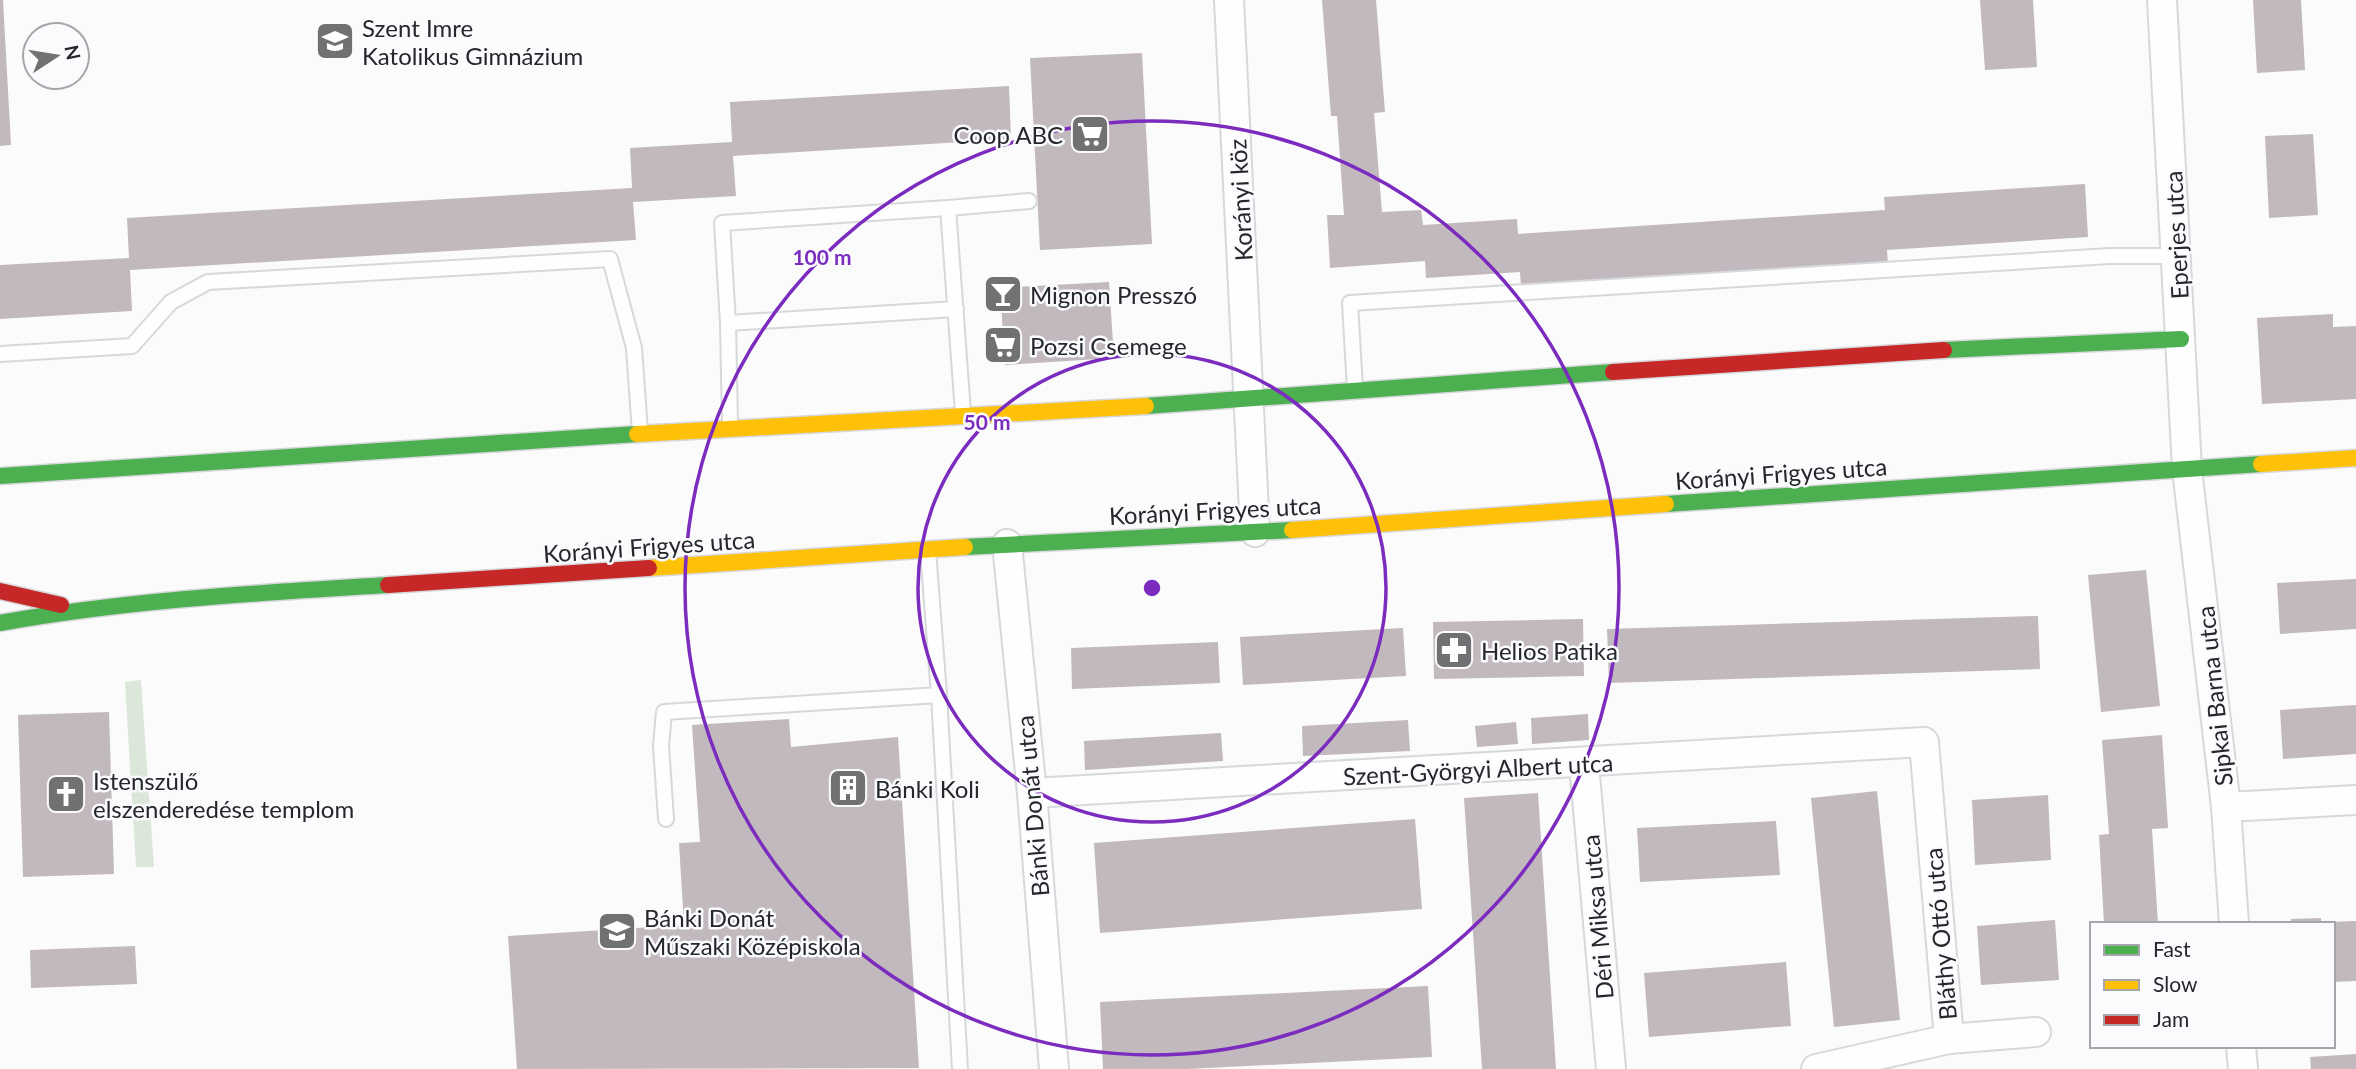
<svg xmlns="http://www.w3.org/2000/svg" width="2356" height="1069" font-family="Lato,sans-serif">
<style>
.green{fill:#dbe7d9}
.building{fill:#c1b9bd}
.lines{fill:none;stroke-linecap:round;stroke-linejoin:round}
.lane-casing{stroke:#d7d8db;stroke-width:18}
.street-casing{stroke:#d7d8db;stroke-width:32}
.fast-casing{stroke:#d7d8db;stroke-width:19}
.slow-casing{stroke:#d7d8db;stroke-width:19}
.jam-casing{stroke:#d7d8db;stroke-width:19}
.lane{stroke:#fefeff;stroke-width:14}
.street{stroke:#fefeff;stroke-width:28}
.fast{stroke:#4caf50;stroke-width:16}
.slow{stroke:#ffc107;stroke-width:16}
.jam{stroke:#c62828;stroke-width:16}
.ring{fill:none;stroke:#7b2cbf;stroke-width:3.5}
.labels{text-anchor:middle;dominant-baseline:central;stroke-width:5;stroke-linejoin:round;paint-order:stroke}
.poi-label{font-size:24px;fill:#26272b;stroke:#fafbfd;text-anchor:start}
.street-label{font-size:24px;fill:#26272b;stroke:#fafbfd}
.centre{fill:#7b2cbf;stroke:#fafbfd;stroke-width:3.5}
.ring-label{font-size:21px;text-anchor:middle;font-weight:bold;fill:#7b2cbf;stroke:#fafbfd;stroke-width:5;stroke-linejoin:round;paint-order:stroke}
</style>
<rect width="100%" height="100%" fill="#fbfbfc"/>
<polygon class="green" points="141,680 154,867 136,867 125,682"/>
<g class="building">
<polygon points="0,0 3,0 11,145 0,146"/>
<polygon points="1322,0 1376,0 1385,112 1374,113 1382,212 1421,210 1423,225 1517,219 1518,234 1885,210 1884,197 2085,184 2088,237 1887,250 1888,263 1521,286 1520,272 1426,278 1425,261 1330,268 1327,215 1344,215 1337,116 1331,116"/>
<polygon points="1980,0 2033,0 2037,67 1985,70"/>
<polygon points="2253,0 2301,0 2305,70 2257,73"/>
<polygon points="1142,53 1152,244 1040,250 1030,58"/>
<polygon points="1009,86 1011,139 733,156 736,196 633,202 636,240 130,270 132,311 0,319 0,265 129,258 127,218 632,188 630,148 732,142 730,102"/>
<polygon points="2313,134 2318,215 2269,218 2265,136"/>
<polygon points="1109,282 1114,358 1005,365 1000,288"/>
<polygon points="2333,314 2333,327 2356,326 2356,399 2262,404 2257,318"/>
<polygon points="2146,570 2160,706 2101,712 2088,575"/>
<polygon points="2356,579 2356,629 2280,634 2277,583"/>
<polygon points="2038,616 2040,669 1609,683 1607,629"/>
<polygon points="1583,619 1584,676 1434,679 1433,622"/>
<polygon points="1403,628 1406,676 1243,685 1240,637"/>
<polygon points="1218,642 1220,683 1072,689 1071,648"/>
<polygon points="2356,705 2356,754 2283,759 2280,710"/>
<polygon points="109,712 114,874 23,877 18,715"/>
<polygon points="1588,714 1589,740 1532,744 1531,718"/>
<polygon points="789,719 791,747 898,737 919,1068 517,1069 508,936 684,925 679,843 700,842 692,725"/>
<polygon points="1408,720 1410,751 1303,756 1302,726"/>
<polygon points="1516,722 1518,744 1477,747 1475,726"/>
<polygon points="1221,733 1223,761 1085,770 1084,741"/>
<polygon points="2162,735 2168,828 2152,829 2158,924 2104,924 2099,835 2109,834 2102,740"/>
<polygon points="1877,791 1900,1020 1834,1027 1811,798"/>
<polygon points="1538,793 1556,1069 1482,1069 1464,798"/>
<polygon points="2048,795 2051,860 1975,865 1972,800"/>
<polygon points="1415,819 1422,909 1100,933 1094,843"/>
<polygon points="1776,821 1780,875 1640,882 1637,828"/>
<polygon points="2321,918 2321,924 2291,924 2291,919"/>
<polygon points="2055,920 2059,980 1981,985 1977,926"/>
<polygon points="2352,921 2356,921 2356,981 2333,982 2333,922"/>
<polygon points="135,946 137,984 31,988 30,950"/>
<polygon points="1786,962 1791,1026 1649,1037 1644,973"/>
<polygon points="1428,986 1432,1057 1187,1069 1103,1069 1100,1002"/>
<polygon points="2356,1054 2356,1069 2311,1069 2310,1057"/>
</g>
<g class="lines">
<g class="lane-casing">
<g id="lane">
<polyline points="728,323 956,309"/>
<polyline points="0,354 132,346 171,302 208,282 610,259 634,348 640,432"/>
<polyline points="1355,389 1350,303 2110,256 2177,256"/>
<polyline points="963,413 948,208 1029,201"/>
<polyline points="730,425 728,323 722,223 948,208"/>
<polyline points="928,550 939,695 960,1069"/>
<polyline points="666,819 661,746 664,712 939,695"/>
</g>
</g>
<g class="street-casing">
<g id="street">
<polyline points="1229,0 1255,532"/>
<polyline points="2162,0 2187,469 2226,807 2234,924"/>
<polyline points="1007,544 1032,793 1054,1069"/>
<polyline points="1584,764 1611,1069"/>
<polyline points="1032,793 1924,742 1949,1039"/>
<polyline points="2226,807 2356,800"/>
<polyline points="2241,1046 2243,1069"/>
<polyline points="1816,1069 1949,1039 2036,1032"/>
</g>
</g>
<g class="fast-casing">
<g id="fast">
<polyline points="1944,350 2181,339"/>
<polyline points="1146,406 1613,372"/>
<polyline points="0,476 637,434"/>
<polyline points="1666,504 2261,464"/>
<polyline points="965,547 1292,530"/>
<path d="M0,623c129,-23 258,-30 388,-38"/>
</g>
</g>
<g class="slow-casing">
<g id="slow">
<polyline points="637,434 1146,406"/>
<polyline points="2261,464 2356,458"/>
<polyline points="1292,530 1666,504"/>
<polyline points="649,568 965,547"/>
</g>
</g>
<g class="jam-casing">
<g id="jam">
<polyline points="1613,372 1944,350"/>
<polyline points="388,585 649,568"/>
<polyline points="0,591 61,605"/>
</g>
</g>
<use href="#lane" class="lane"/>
<use href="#street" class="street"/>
<use href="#fast" class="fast"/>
<use href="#slow" class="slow"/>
<use href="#jam" class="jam"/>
</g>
<g class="ring">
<circle cx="1152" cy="588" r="234"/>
<circle cx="1152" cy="588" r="467"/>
</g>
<defs>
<g id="school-square" transform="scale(2.0125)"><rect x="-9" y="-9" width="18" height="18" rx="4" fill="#717174" stroke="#fafbfd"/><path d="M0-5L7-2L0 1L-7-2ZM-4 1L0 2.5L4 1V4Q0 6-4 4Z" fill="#fff"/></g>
<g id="supermarket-square" transform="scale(2.0125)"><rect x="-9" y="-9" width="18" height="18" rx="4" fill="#717174" stroke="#fafbfd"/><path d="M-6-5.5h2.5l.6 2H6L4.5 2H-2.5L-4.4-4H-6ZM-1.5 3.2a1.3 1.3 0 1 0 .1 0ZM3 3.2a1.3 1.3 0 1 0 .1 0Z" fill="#fff"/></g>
<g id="bar-square" transform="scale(2.0125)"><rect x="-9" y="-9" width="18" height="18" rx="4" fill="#717174" stroke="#fafbfd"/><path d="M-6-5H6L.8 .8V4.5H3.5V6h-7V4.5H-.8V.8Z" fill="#fff"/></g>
<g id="pharmacy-square" transform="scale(2.0125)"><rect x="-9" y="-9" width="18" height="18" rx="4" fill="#717174" stroke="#fafbfd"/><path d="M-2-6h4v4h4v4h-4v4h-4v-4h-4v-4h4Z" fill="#fff"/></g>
<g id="building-square" transform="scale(2.0125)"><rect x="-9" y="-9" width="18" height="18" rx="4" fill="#717174" stroke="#fafbfd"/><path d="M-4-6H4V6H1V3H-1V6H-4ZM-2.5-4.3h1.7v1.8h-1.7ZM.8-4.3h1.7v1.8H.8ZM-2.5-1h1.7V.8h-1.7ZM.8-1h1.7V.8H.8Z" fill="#fff"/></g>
<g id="church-square" transform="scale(2.0125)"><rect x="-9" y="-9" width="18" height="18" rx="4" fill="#717174" stroke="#fafbfd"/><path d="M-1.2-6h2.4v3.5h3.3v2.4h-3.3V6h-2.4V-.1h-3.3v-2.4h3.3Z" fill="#fff"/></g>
</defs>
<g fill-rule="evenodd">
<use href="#school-square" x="335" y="41"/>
<use href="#supermarket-square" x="1090" y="134"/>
<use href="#bar-square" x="1003" y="294"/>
<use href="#supermarket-square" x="1003" y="345"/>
<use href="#pharmacy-square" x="1454" y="650"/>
<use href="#building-square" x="848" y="788"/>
<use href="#church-square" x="66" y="794"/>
<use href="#school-square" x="617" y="931"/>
</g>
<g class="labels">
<g class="poi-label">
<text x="362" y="27">Szent Imre<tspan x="362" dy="28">Katolikus Gimnázium</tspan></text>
<text x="1063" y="134" text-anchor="end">Coop ABC</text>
<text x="1030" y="294">Mignon Presszó</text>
<text x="1030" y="345">Pozsi Csemege</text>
<text x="1481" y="650">Helios Patika</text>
<text x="93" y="780">Istenszülő<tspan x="93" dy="28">elszenderedése templom</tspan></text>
<text x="875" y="788">Bánki Koli</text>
<text x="644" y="917">Bánki Donát<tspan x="644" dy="28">Műszaki Középiskola</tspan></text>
</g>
<g class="street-label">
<text transform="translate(1240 200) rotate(-93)">Korányi köz</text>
<text transform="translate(2176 235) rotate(-93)">Eperjes utca</text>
<text transform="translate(1781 473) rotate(-4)">Korányi Frigyes utca</text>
<text transform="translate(1215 510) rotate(-3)">Korányi Frigyes utca</text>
<text transform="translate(649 546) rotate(-4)">Korányi Frigyes utca</text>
<text transform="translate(2214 696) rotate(-96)">Sipkai Barna utca</text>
<text transform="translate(1478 769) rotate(-3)">Szent-Györgyi Albert utca</text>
<text transform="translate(1032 806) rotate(-95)">Bánki Donát utca</text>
<text transform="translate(1597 917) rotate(-95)">Déri Miksa utca</text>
<text transform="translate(1940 934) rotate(-95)">Bláthy Ottó utca</text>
</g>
</g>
<circle cx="1152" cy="588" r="10" class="centre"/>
<g class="ring-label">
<text x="822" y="265">100 m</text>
<text x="987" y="430">50 m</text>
</g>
<rect x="2090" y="922" width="245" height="126" fill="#fafbfd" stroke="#a5a6a9" stroke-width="2"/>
<rect x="2104" y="945" width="35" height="10" fill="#4caf50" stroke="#a5a6a9" stroke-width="2"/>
<text x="2153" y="957" font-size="21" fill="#26272b">Fast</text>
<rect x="2104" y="980" width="35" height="10" fill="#ffc107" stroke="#a5a6a9" stroke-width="2"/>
<text x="2153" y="992" font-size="21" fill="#26272b">Slow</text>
<rect x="2104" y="1015" width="35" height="10" fill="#c62828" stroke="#a5a6a9" stroke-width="2"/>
<text x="2153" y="1027" font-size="21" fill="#26272b">Jam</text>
<g transform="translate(56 56) rotate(78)"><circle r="33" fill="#fafbfd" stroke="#a5a6a9" stroke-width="2"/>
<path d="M0-5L12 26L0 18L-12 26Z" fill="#717174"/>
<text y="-10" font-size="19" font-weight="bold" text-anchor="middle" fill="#26272b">N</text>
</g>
</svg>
